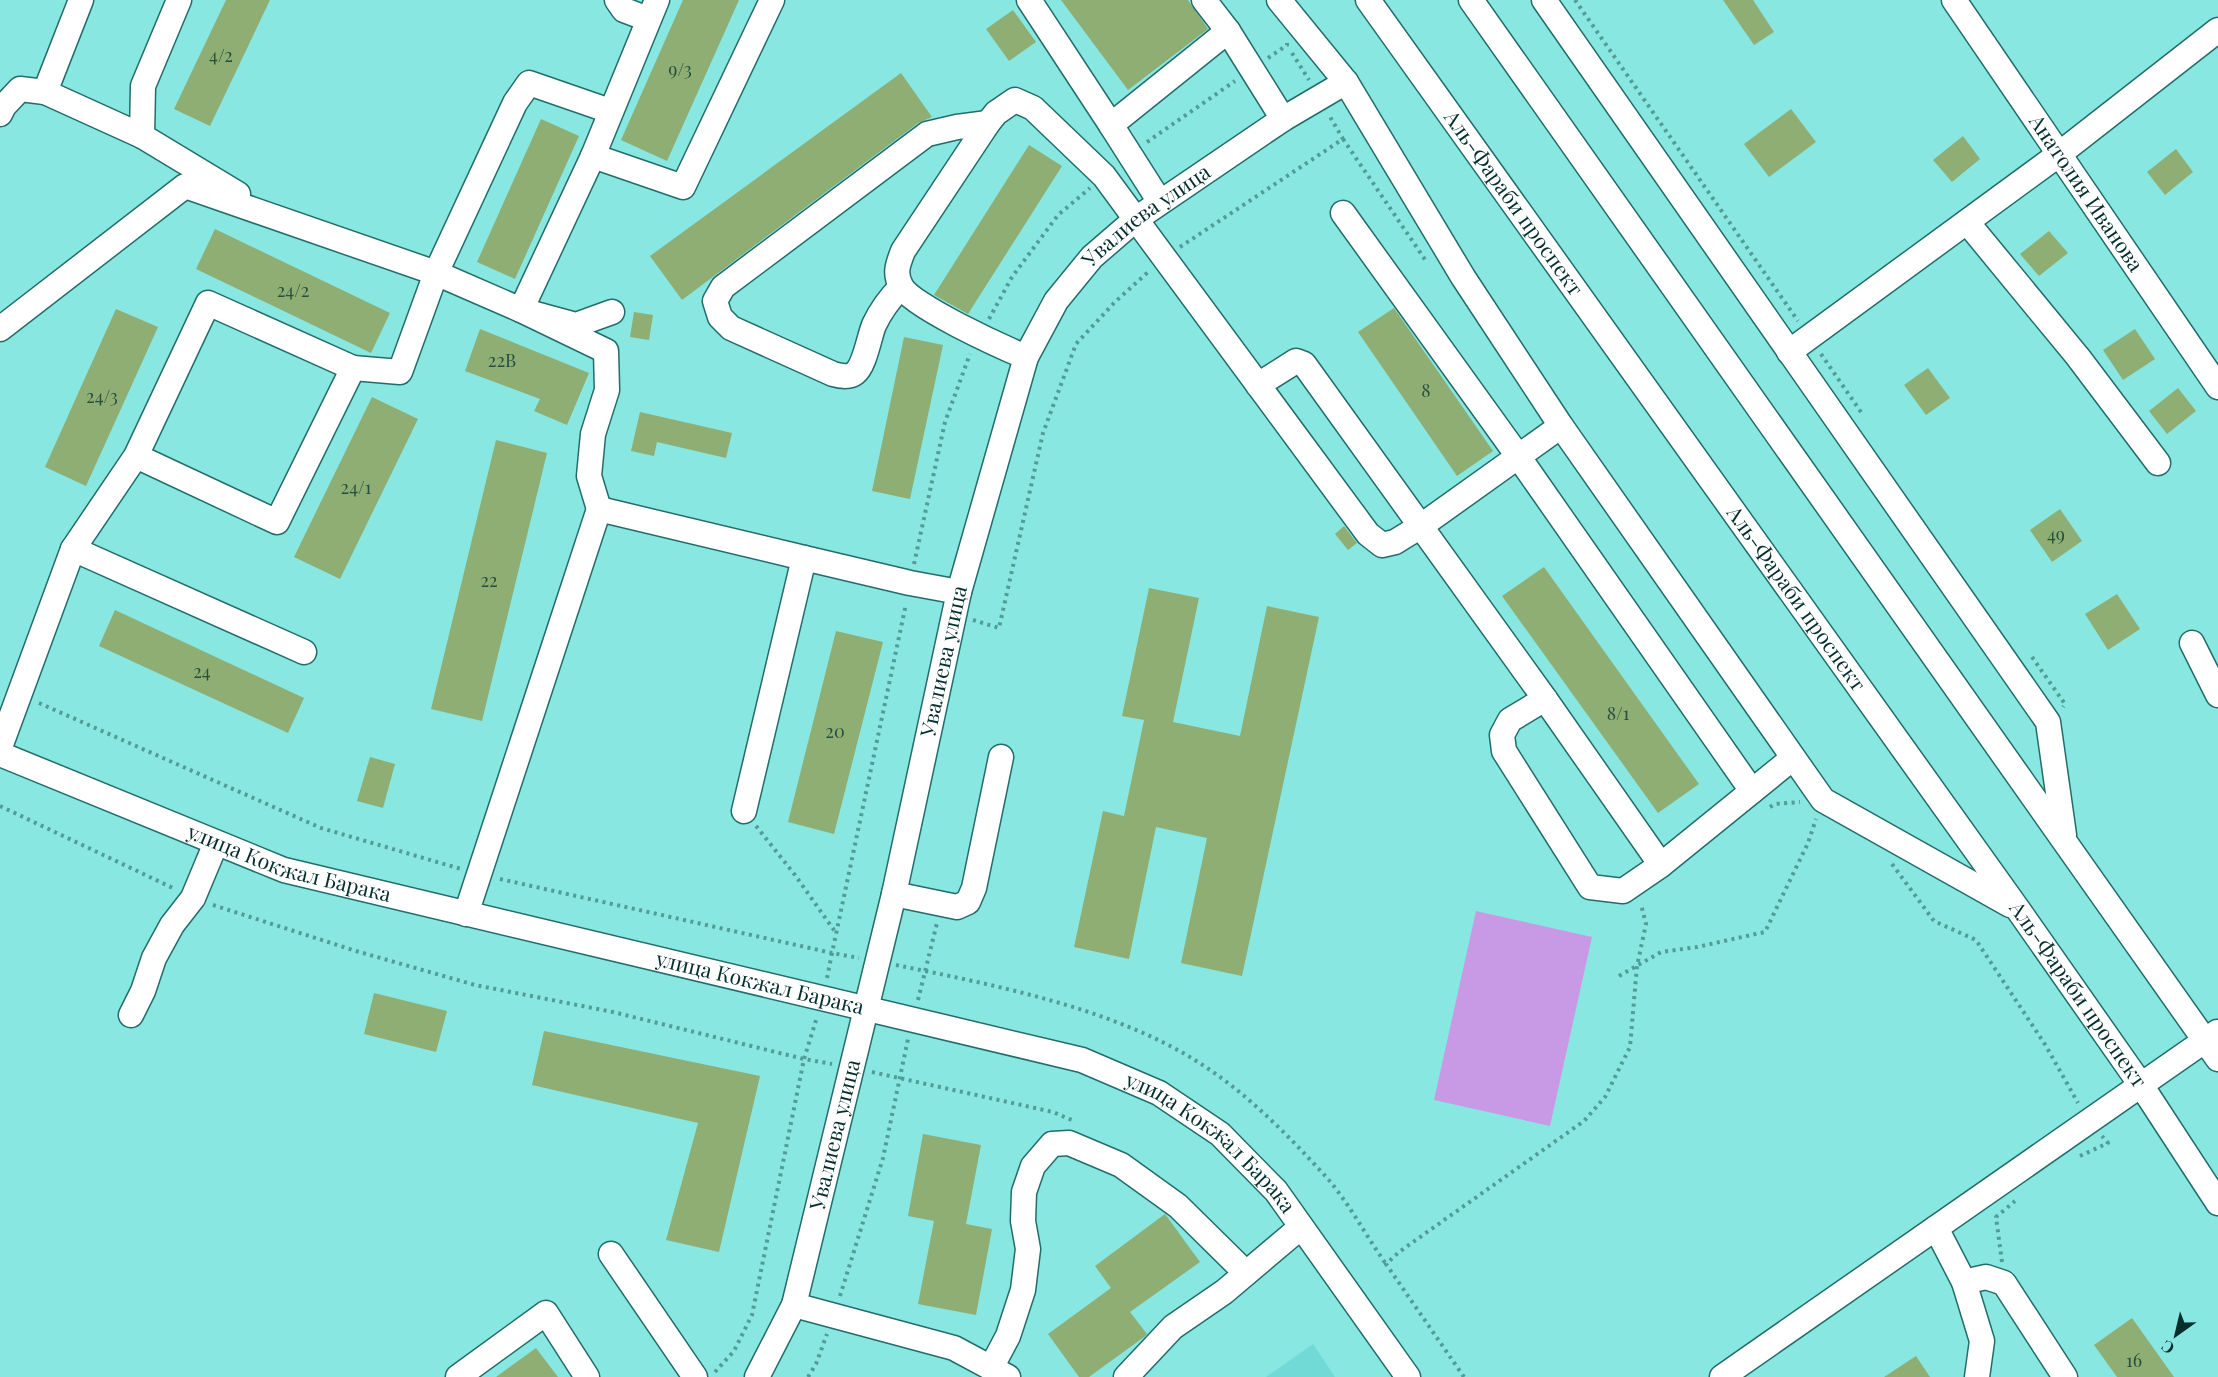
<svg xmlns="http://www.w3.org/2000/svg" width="2218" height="1377" font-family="'Playfair Display',serif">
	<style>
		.built { fill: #71dad6 }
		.green { fill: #c89ae6 }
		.building { fill: #8eae73 }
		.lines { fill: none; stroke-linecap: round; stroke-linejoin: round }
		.minor-casing { stroke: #226d6a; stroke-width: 27 }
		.path { stroke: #529b97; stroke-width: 4; stroke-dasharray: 3 4.5; stroke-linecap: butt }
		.minor { stroke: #fff; stroke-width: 24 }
		.labels { text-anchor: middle; stroke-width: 6; stroke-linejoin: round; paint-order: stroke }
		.number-label { font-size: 18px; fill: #264f3e }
		.street-label { font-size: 21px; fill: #042f2d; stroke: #89e7e2 }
	</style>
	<rect width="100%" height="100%" fill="#89e7e2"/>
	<!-- built -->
	<path class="built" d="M1313,1344L1335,1377H1266Z"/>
	<!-- green -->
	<path class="green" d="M1476,911L1592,937L1550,1126L1434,1100Z"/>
	<!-- building -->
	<g class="building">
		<path d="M226,0H270L210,126L174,109Z"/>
		<path d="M683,0H739L667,161L621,140Z"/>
		<path d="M1061,0H1188L1208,29L1128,90Z"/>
		<path d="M1723,0H1753L1774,32L1754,45Z"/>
		<path d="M1013,10L1036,42L1009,61L986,29Z"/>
		<path d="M901,73L932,117L918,123L682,300L650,256Z"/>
		<path d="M1791,109L1816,142L1769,177L1744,144Z"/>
		<path d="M541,119L579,136L515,279L477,262Z"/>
		<path d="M1963,136L1980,159L1952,182L1933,160Z"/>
		<path d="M1029,145L1062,166L968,314L934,295Z"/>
		<path d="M2176,149L2193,172L2165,195L2147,172Z"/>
		<path d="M215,229L390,313L371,353L196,269Z"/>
		<path d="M2049,231L2068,253L2039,276L2020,254Z"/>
		<path d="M1394,308L1493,451L1457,476L1358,332Z"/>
		<path d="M116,309L158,327L86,486L45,467Z"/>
		<path d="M634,312L653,315L649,340L630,337Z"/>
		<path d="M480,329L589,373L567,425L534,411L540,399L465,371Z"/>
		<path d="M2135,329L2155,359L2123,380L2103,350Z"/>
		<path d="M904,337L943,345L910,499L872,491Z"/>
		<path d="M1928,368L1950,398L1926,415L1904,385Z"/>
		<path d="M2178,388L2196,411L2167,434L2149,411Z"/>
		<path d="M372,397L418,419L340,579L294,557Z"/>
		<path d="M640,412L732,433L726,458L657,442L654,456L631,451Z"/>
		<path d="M496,440L547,453L482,721L431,709Z"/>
		<path d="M2060,509L2082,541L2052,562L2030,530Z"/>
		<path d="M1344,526L1357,543L1348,550L1335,534Z"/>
		<path d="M1544,567L1699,784L1658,813L1502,596Z"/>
		<path d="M1149,588L1199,598L1173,722L1240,736L1267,606L1319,617L1242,976L1181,963L1207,838L1156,827L1129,959L1074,947L1103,811L1124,816L1144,720L1122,716Z"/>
		<path d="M2117,594L2140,629L2108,650L2085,614Z"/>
		<path d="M115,610L304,698L288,733L99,646Z"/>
		<path d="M836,631L883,642L834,834L788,822Z"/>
		<path d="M370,757L395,764L383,808L357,801Z"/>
		<path d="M374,993L447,1011L436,1052L364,1034Z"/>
		<path d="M544,1031L760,1076L719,1252L666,1240L698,1123L532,1085Z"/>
		<path d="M923,1134L981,1145L966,1224L992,1229L976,1315L918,1304L934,1221L908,1216Z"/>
		<path d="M1165,1214L1200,1262L1130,1312L1147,1334L1144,1337L1089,1377H1079L1048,1334L1111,1288L1095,1266Z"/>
		<path d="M2132,1318L2174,1377H2117L2094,1345Z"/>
		<path d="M536,1348L558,1377H496Z"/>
		<path d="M1916,1356L1930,1377H1884Z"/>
	</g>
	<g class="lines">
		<!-- minor casing -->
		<g class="minor-casing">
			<g id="minor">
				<path d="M81,0L45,92L142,136"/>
				<path d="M179,0L143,86L142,136L238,194"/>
				<path d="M617,0L624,10L648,19"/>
				<path d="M1029,0L1111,125"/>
				<path d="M1204,0L1228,31L1283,119"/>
				<path d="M1279,0L1346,82L1463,277L1561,426L1823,800L2010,905"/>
				<path id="s1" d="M1368,0L2017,908L2141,1085L2218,1203"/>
				<path d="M1471,0L2218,1059"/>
				<path d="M1544,0L2048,722L2064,835"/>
				<path id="s2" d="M1954,0L2218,387"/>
				<path d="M0,114L4,106L20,89L45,92"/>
				<path d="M593,156L683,187L772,0"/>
				<path d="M1160,202L1111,125L1228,31"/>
				<path d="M1343,213L1518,456L1752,791"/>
				<path d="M1967,222L2078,357L2158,463"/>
				<path d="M901,287C889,299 881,310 874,325C869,337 865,365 855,373C849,378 840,376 833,374L731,328L720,317L715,301L723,287L927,134L957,127L988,123"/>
				<path d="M0,329L185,186L436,273L521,310L576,325L612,312"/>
				<path d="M1789,352L2058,155L2218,30"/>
				<path d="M1026,357C1002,347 911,306 901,286C894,273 898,264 903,251L988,123L996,113L1015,100L1033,108L1104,176L1368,534L1382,545L1395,542L1421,526L1561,426"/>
				<path d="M353,368L400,372L436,273L515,103L529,83L610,111"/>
				<path d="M1258,385L1296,361L1304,364L1545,699L1661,865"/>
				<path d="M599,509L589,476L593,434L607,390L606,351L521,310L593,156L657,0"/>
				<path d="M73,549L304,652"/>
				<path d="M2192,643L2218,695"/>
				<path d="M1545,699L1510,720L1502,735L1504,751L1590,887L1623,891L1661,865L1793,758"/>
				<path d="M0,747L73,549L136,456L208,303L353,368L277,522L136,456"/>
				<path id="s3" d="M0,754L284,870L1082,1060L1159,1093L1220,1134L1276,1191L1408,1377"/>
				<path d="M744,811L804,558L910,583L959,592"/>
				<path d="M894,894L957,907L968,902L974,888L1001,757"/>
				<path d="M466,914L599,509L804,558"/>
				<path d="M131,1015L143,991L154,958L172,925L193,898L216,843"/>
				<path d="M1936,1228L1964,1282L1982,1341L1977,1377"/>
				<path d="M611,1254L695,1377"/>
				<path d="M1964,1282L1986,1277L2004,1283L2065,1377"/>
				<path d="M794,1305L954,1348L1008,1377"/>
				<path d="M991,1368L1008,1336L1023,1290L1028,1249L1023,1221L1024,1192L1033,1166L1052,1144L1069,1143L1121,1165L1178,1206L1246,1273"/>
				<path d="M458,1377L546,1313L587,1377"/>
				<path id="s4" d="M757,1377L794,1305L894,894L959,592L1026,357L1056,301L1092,257L1136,219L1283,119L1346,82"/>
				<path d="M1126,1377L1173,1327L1224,1292L1301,1227"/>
				<path d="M1722,1377L2217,1032"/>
			</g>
		</g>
		<!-- path -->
		<g class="path">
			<path d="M1575,0L1798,321"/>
			<path d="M1292,53L1309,80"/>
			<path d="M1268,58L1287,45V43"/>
			<path d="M1343,139L1426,261"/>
			<path d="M1147,142L1235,81"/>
			<path d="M1180,247L1343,139L1329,115"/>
			<path d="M989,319L1012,277L1058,215L1090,188"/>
			<path d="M1821,354L1863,415"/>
			<path d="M914,564L945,422L970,354"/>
			<path d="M973,620L999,628L1043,433L1076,344L1115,302L1148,272"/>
			<path d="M2032,657L2065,704L2063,707"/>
			<path d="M39,703L321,828L461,869"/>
			<path d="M0,806L175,889"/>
			<path d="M1770,807L1775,804L1800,802"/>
			<path d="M756,826L795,875L836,933"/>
			<path d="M1892,864L1934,921L1976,940L2046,1046L2078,1103"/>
			<path d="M500,879L832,953L906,604"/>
			<path d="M213,905L356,951L475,985L613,1012L804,1059L832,1064"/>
			<path d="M896,965C994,985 1113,1008 1198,1062C1247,1093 1288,1135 1327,1178C1349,1203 1366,1236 1386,1264"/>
			<path d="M1619,976L1661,952L1697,947L1765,932L1808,843L1816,819"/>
			<path d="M827,978L832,953L859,958"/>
			<path d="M918,1000L937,923"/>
			<path d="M872,1072L1053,1112L1074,1121"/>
			<path d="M2080,1156L2108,1143L2102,1136"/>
			<path d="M2002,1262L1996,1217L2015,1201"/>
			<path d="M840,1296L883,1158L908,1039"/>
			<path d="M715,1372L734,1351L752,1315L804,1059L817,1017"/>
			<path d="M808,1377L816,1364L827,1334"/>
			<path d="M1464,1377L1386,1264L1399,1252L1584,1121L1605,1097L1630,1047L1637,966L1646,924L1641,904"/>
		</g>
		<!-- minor -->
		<use href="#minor" class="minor"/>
	</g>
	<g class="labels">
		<!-- number labels -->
		<g class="number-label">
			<text x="221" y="62">4/2</text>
			<text x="680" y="76">9/3</text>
			<text x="293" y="297">24/2</text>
			<text x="502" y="367">22В</text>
			<text x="1426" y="397">8</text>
			<text x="102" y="403">24/3</text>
			<text x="356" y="494">24/1</text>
			<text x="2056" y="541">49</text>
			<text x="489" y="587">22</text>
			<text x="202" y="678">24</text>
			<text x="1618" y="720">8/1</text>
			<text x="835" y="738">20</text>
			<text x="2134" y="1367">16</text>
		</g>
		<!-- street labels -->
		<g class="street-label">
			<text dy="7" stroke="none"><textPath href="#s2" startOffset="234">Анатолия Иванова</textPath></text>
			<text dy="7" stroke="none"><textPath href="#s1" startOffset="250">Аль-Фараби проспект</textPath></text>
			<text dy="7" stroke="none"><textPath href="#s4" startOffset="1246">Увалиева улица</textPath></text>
			<text dy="7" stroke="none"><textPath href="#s1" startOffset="736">Аль-Фараби проспект</textPath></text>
			<text dy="7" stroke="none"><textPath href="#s4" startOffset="742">Увалиева улица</textPath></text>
			<text dy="7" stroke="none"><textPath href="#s3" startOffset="310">улица Кокжал Барака</textPath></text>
			<text dy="7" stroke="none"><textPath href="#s3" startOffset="796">улица Кокжал Барака</textPath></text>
			<text dy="7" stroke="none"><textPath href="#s1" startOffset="1222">Аль-Фараби проспект</textPath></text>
			<text dy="7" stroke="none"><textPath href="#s4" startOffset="256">Увалиева улица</textPath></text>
			<text dy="7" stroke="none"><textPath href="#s3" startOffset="1282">улица Кокжал Барака</textPath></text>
		</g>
	</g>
	<!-- north arrow -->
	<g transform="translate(2176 1335) rotate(214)" stroke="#89e7e2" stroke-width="4.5" paint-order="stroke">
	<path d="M0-4.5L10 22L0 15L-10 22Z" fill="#042f2d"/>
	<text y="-9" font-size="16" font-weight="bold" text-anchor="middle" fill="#042f2d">С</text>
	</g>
</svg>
